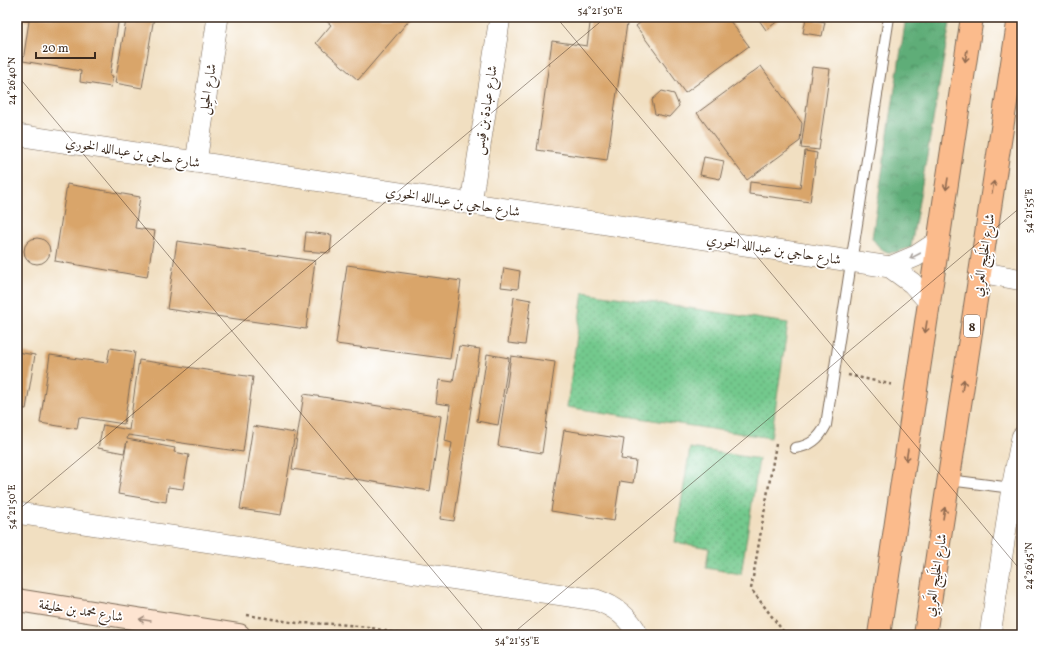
<svg xmlns="http://www.w3.org/2000/svg" width="1039" height="652" font-family="Vollkorn,Amiri,serif">
	<style>
		.forest { fill: url(#forest-crowns); stroke: #4c6c4b }
		.park { fill: url(#park-dots); stroke: #577a56 }
		.building { fill: #d9a56a }
		.lines { fill: none; stroke-linecap: round; stroke-linejoin: round }
		.service-casing { stroke: #7b6957; stroke-width: 12 }
		.minor-casing { stroke: #7b6957; stroke-width: 22 }
		.secondary-casing { stroke: #7b6957; stroke-width: 24 }
		.trunk-casing { stroke: #7b6957; stroke-width: 24 }
		.path { stroke: #7b6957; stroke-width: 2.5; stroke-dasharray: 3 3; stroke-linecap: butt }
		.service { stroke: #fff; stroke-width: 10 }
		.minor { stroke: #fff; stroke-width: 21 }
		.secondary { stroke: #fde4d1; stroke-width: 22 }
		.trunk { stroke: #fbbb8c; stroke-width: 22 }
		.oneway { stroke: #916b50 }
		.oneway2 { stroke: #a79f9a }
		.oneway3 { stroke: #9c8778 }
		.ticks { fill: none; stroke: #3b2a1e; stroke-width: 1; stroke-opacity: 0.45 }
		.labels { text-anchor: middle; stroke-width: 3.5; stroke-linejoin: round; paint-order: stroke }
		.shield { fill: #fff; stroke: #766a62; stroke-width: 1 }
		.shield-label { font-size: 13px; font-weight: bold; fill: #3b2a1e }
		.street-label { font-size: 14px; fill: #3b2a1e; stroke: #fff }
		.neatline { fill: none; stroke: #3b2a1e; stroke-width: 1.5 }
		.ticks-label { font-size: 10px; text-anchor: middle; fill: #3b2a1e }
	</style>
	<defs>
		<pattern id="forest-crowns" width="20" height="18" patternUnits="userSpaceOnUse"><rect width="20" height="18" fill="#5ead78"/><path d="M2 6a3 3 0 1 1 6 0M12 15a3 3 0 1 1 6 0" fill="none" stroke="#4f8d62"/></pattern>
		<pattern id="park-dots" width="8" height="8" patternUnits="userSpaceOnUse"><rect width="8" height="8" fill="#73c98d"/><path d="M2 2h.1M6 6h.1" fill="none" stroke="#60a373" stroke-width="1.8" stroke-linecap="round"/></pattern>
	</defs>
	<rect width="100%" height="100%" fill="#fff"/>
	<filter id="ink" filterUnits="userSpaceOnUse"><feTurbulence type="fractalNoise" baseFrequency=".025" numOctaves="2"/><feDisplacementMap in="SourceGraphic" scale="8" xChannelSelector="R" yChannelSelector="G"/><feConvolveMatrix kernelMatrix="1 2 1 2 8 2 1 2 1" color-interpolation-filters="sRGB"/></filter>
	<filter id="wash" filterUnits="userSpaceOnUse"><feTurbulence type="fractalNoise" baseFrequency=".012" numOctaves="4" result="noise"/><feDisplacementMap in="SourceGraphic" scale="16" xChannelSelector="R" yChannelSelector="G"/><feGaussianBlur stdDeviation="0.9" result="paint"/><feColorMatrix in="noise" values="0 0 0 0 0 0 0 0 0 0 0 0 0 0 0 0 0 1.4 0 .05"/><feComposite in="paint" operator="in"/></filter>
	<g filter="url(#wash)">
		<rect width="100%" height="100%" fill="#f1dfc1"/>
		<!-- forest -->
		<path class="forest" d="M906,17H951L911,247C892,254 885,257 872,238Z"/>
		<!-- park -->
		<g class="park">
			<path d="M583,292L788,323L771,438L567,407Z"/>
			<path d="M690,448L759,459L741,574L706,568L709,548L675,542Z"/>
		</g>
		<g id="blocks">
			<!-- building -->
			<g class="building">
				<path d="M17,17H119L110,76H113L111,87L80,82L81,71L23,61L29,21L17,19Z"/>
				<path d="M139,17H154L142,88L115,83L126,20L139,22Z"/>
				<path d="M322,17H412L358,80L316,43L331,25Z"/>
				<path d="M591,17H628L607,160L537,150L552,41L587,46Z"/>
				<path d="M647,17H727L749,46L685,93L636,26Z"/>
				<path d="M757,17H783L766,30Z"/>
				<path d="M806,18L825,22L822,36L803,33Z"/>
				<path d="M761,66L802,123L800,141L747,180L697,113Z"/>
				<path d="M812,67L830,69L819,150L801,148Z"/>
				<path d="M662,91L674,94L679,106L669,117L655,114L652,100Z"/>
				<path d="M805,151L817,153L810,202L749,194L750,182L800,188Z"/>
				<path d="M704,157L724,161L720,179L700,175Z"/>
				<path d="M67,184L140,197L135,228L155,231L147,277L55,261Z"/>
				<path d="M306,232L332,235L330,253L304,251Z"/>
				<circle cx="37" cy="251" r="13"/>
				<path d="M177,241L315,261L306,329L167,309Z"/>
				<path d="M347,265L461,281L450,359L336,344Z"/>
				<path d="M504,268L520,271L518,289L501,287Z"/>
				<path d="M514,297L531,300L525,345L508,343Z"/>
				<path d="M459,346L480,349L454,521L440,519L452,443L445,441L450,405L436,403L439,380L453,382Z"/>
				<path d="M110,348L135,352L124,424L79,417L77,429L40,423L50,355L107,363Z"/>
				<path d="M17,352L35,355L26,409L17,408Z"/>
				<path d="M487,354L509,358L498,425L477,421Z"/>
				<path d="M511,356L555,362L542,453L498,446Z"/>
				<path d="M139,360L253,377L243,452L128,435L127,439L175,448L174,452L189,455L183,489L168,487L166,502L118,494L127,441L124,453L98,448L103,425L129,430Z"/>
				<path d="M304,394L441,416L430,491L292,469Z"/>
				<path d="M253,426L295,433L281,515L240,509Z"/>
				<path d="M564,430L624,439L621,459L636,461L633,483L620,481L614,521L551,511Z"/>
			</g>
		</g>
	</g>
	<g filter="url(#ink)">
		<use href="#blocks" fill-opacity="0" stroke="#7b6957" stroke-width="1"/>
		<g class="lines">
			<!-- service casing -->
			<g class="service-casing">
				<g id="service">
					<path d="M795,448C810,446 819,439 826,425L889,17"/>
					<path d="M949,480L1012,488"/>
				</g>
			</g>
			<!-- minor casing -->
			<g class="minor-casing">
				<g id="minor">
					<path d="M17,135L890,267L912,283L930,303"/>
					<path d="M196,162L218,17"/>
					<path d="M471,203L500,17"/>
					<path d="M890,267L916,256L939,241"/>
					<path d="M980,272L1022,280"/>
					<path d="M17,513L596,600C614,606 629,617 638,635"/>
					<path d="M990,635L1012,488L1022,437"/>
				</g>
			</g>
			<!-- secondary casing -->
			<g class="secondary-casing">
				<path id="secondary" d="M17,600L239,635"/>
			</g>
			<!-- trunk casing -->
			<g class="trunk-casing">
				<g id="trunk">
					<path d="M879,635L972,17"/>
					<path d="M925,635L1019,17"/>
				</g>
			</g>
			<!-- path -->
			<g class="path">
				<path d="M848,375L894,385"/>
				<path d="M776,444L751,589L786,635"/>
				<path d="M247,615L297,623L338,624L368,627L403,635"/>
			</g>
			<!-- service -->
			<use href="#service" class="service"/>
			<!-- minor -->
			<use href="#minor" class="minor"/>
			<!-- secondary -->
			<use href="#secondary" class="secondary"/>
			<!-- trunk -->
			<use href="#trunk" class="trunk"/>
		</g>
		<!-- one-way arrows -->
		<defs><path id="oneway-shaft" d="M-6 0H5M1.5-3L5.5 0L1.5 3" fill="none" stroke-width="1.6" stroke-linecap="round" stroke-linejoin="round"/></defs>
		<g class="oneway">
			<use href="#oneway-shaft" transform="translate(966 56) rotate(99)"/>
			<use href="#oneway-shaft" transform="translate(947 184) rotate(99)"/>
			<use href="#oneway-shaft" transform="translate(993 187) rotate(-81)"/>
			<use href="#oneway-shaft" transform="translate(926 327) rotate(99)"/>
			<use href="#oneway-shaft" transform="translate(963 385) rotate(-81)"/>
			<use href="#oneway-shaft" transform="translate(907 455) rotate(99)"/>
			<use href="#oneway-shaft" transform="translate(944 513) rotate(-81)"/>
		</g>
		<use class="oneway2" href="#oneway-shaft" transform="translate(915 256) rotate(152)"/>
		<use class="oneway3" href="#oneway-shaft" transform="translate(145 620) rotate(-171)"/>
	</g>
	<!-- ticks -->
	<path class="ticks" d="M556,17L1022,572M17,75L487,635M17,511L606,17M511,635L1022,206"/>
	<g class="labels">
		<!-- shield labels -->
		<rect class="shield" x="964" y="315" width="16" height="22" rx="3"/>
		<g class="shield-label">
			<text x="972" y="331">8</text>
		</g>
		<!-- street labels -->
		<g class="street-label">
			<text transform="translate(207 89) rotate(-81)" y="5">شارع الحِيل</text>
			<text transform="translate(485 110) rotate(-81)" y="5">شارع عبادة بن قيس</text>
			<text transform="translate(133 152) rotate(9)" y="5">شارع حاجي بن عبدالله الخوري</text>
			<text transform="translate(453 201) rotate(9)" y="5">شارع حاجي بن عبدالله الخوري</text>
			<text transform="translate(774 249) rotate(9)" y="5">شارع حاجي بن عبدالله الخوري</text>
			<text transform="translate(983 255) rotate(-81)" y="5">شارع الخَلِيج العَربِي</text>
			<text transform="translate(935 575) rotate(-81)" y="5">شارع الخَلِيج العَربِي</text>
			<text transform="translate(81 610) rotate(9)" y="5">شارع محمد بن خليفة</text>
		</g>
	</g>
	<!-- margin -->
	<rect width="1039" height="652" fill="none" stroke="#fff" stroke-width="44"/>
	<!-- scale -->
	<path d="M36 52v6h59v-6" fill="none" stroke="#3b2a1e" stroke-width="2"/>
	<text x="42" y="52" font-size="12" fill="#3b2a1e" stroke="#ffffff" stroke-width="3" paint-order="stroke">20 m</text>
	<rect x="22" y="22" width="995" height="608" class="neatline"/>
	<g class="ticks-label">
		<text x="600" y="14">54°21'50"E</text>
		<text transform="translate(11 81) rotate(-90)" y="4">24°26'40"N</text>
		<text transform="translate(1028 211) rotate(-90)" y="4">54°21'55"E</text>
		<text transform="translate(11 507) rotate(-90)" y="4">54°21'50"E</text>
		<text transform="translate(1028 566) rotate(-90)" y="4">24°26'45"N</text>
		<text x="517" y="644">54°21'55"E</text>
	</g>
</svg>
